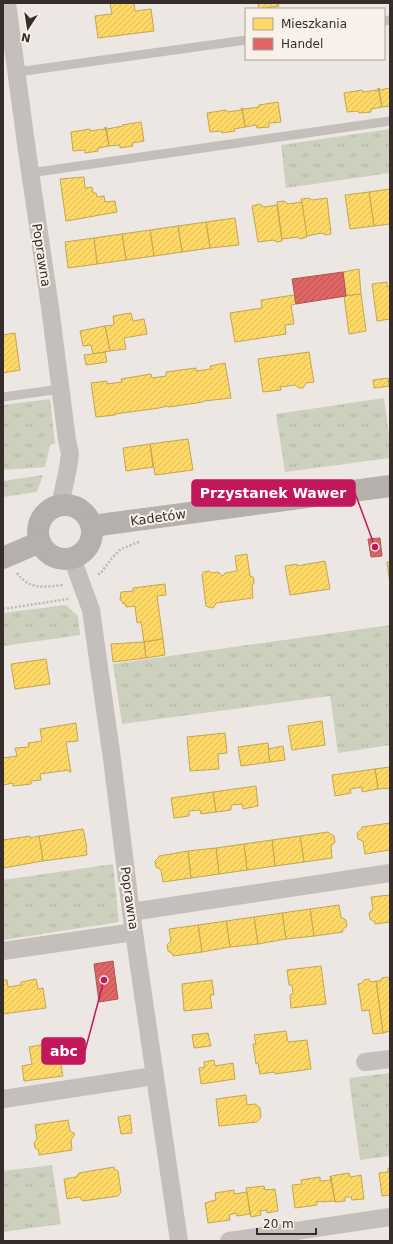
<svg xmlns="http://www.w3.org/2000/svg" width="393" height="1244" font-family="'DejaVu Sans',sans-serif">
	<style>
		.grass { fill: url(#grass-tufts) }
		.homes { fill: url(#homes-hatch); stroke: #c3a554 }
		.shops { fill: url(#shops-hatch); stroke: #ad5554 }
		.lines { fill: none; stroke-linecap: round; stroke-linejoin: round }
		.path { stroke: #beb8b4; stroke-width: 2.5; stroke-dasharray: 2 2; stroke-linecap: butt }
		.lane { stroke: #c5bfbb; stroke-width: 9 }
		.street { stroke: #c5bfbb; stroke-width: 18 }
		.secondary { stroke: #b6b0ac; stroke-width: 22 }
		.labels { text-anchor: middle; stroke-width: 4; stroke-linejoin: round; paint-order: stroke }
		.street-label { font-size: 13px; fill: #362d2a; stroke: #f8f1ea }
		.leader { fill: none; stroke: #c2185b; stroke-width: 1.5 }
		.callout-dot { fill: #c2185b; stroke: #f8f1ea; stroke-width: 1.5 }
		.callout { fill: #c2185b; stroke: #c2185b; stroke-width: 1.5 }
		.callout-label { font-size: 14px; text-anchor: middle; font-weight: bold; fill: #fff }
	</style>
	<defs>
		<pattern id="grass-tufts" width="24" height="20" patternUnits="userSpaceOnUse"><rect width="24" height="20" fill="#ced0be"/><path d="M3 7l-1-3M5 7V3M7 7l1-3M15 17l-1-3M17 17v-4M19 17l1-3" fill="none" stroke="#b2b3a3"/></pattern>
		<pattern id="homes-hatch" width="6" height="6" patternUnits="userSpaceOnUse"><rect width="6" height="6" fill="#ffd966"/><path d="M-1 1l2-2M0 6l6-6M5 7l2-2" fill="none" stroke="#dbbb59"/></pattern>
		<pattern id="shops-hatch" width="6" height="6" patternUnits="userSpaceOnUse"><rect width="6" height="6" fill="#e06666"/><path d="M-1 1l2-2M0 6l6-6M5 7l2-2" fill="none" stroke="#b65454"/></pattern>
	</defs>
	<rect width="100%" height="100%" fill="#ece7e2"/>
	<!-- grass -->
	<g class="grass">
		<path d="M390,129V173L286,188L281,145Z"/>
		<path d="M384,398L390,443V458L285,472L276,414Z"/>
		<path d="M50,399L55,443L50,445L45,467L3,470V405Z"/>
		<path d="M43,475L37,492L3,497V481Z"/>
		<path d="M66,605L78,616L80,635L3,646V613Z"/>
		<path d="M390,625V745L338,753L330,696L122,724L113,664Z"/>
		<path d="M113,864L119,922L3,940V880Z"/>
		<path d="M390,1073V1156L360,1160L349,1078Z"/>
		<path d="M52,1165L61,1224L3,1232V1171Z"/>
	</g>
	<!-- homes -->
	<g class="homes">
		<path d="M110,3H134L135,11L151,9L154,31L98,38L95,16L112,14Z"/>
		<path d="M258,3H278L279,6L259,9Z"/>
		<path d="M378,88L382,107L371,109V112L359,113L358,111L347,112L344,93L362,90L363,92L378,90Z"/>
		<path d="M379,88L380,90L390,88V106L382,107Z"/>
		<path d="M278,102L281,122L269,123V127L257,128L256,125L245,127L242,108L244,109L259,107V105Z"/>
		<path d="M241,108H242L245,127L234,129L235,131L222,133V131L210,132L207,113L226,110L227,112L242,110Z"/>
		<path d="M141,122L144,141L132,143L133,146L120,148V145L109,146L106,127L107,129L123,126L122,125Z"/>
		<path d="M105,127L109,146L98,148V151L85,153V150L73,151L71,132L90,129V131L105,129Z"/>
		<path d="M84,177L85,188L92,187L93,193H96L97,197L104,196L105,202L115,201L117,212L66,221L60,179Z"/>
		<path d="M390,189V224L374,226L369,192Z"/>
		<path d="M369,192L374,226L350,229L345,195Z"/>
		<path d="M309,198L312,200L327,198L331,234L325,235L322,233L306,236L301,199Z"/>
		<path d="M284,201L288,204L302,202L307,237L300,239L298,237L282,239L277,202Z"/>
		<path d="M260,204L264,207L277,205L282,241L276,242L274,240L258,242L252,206Z"/>
		<path d="M235,218L239,245L210,248L206,222Z"/>
		<path d="M206,222L210,248L182,252L178,226Z"/>
		<path d="M178,226L182,252L154,256L150,230Z"/>
		<path d="M150,230L154,256L126,260L122,234Z"/>
		<path d="M122,234L126,260L97,264L94,238Z"/>
		<path d="M94,238L97,264L68,268L65,242Z"/>
		<path d="M359,269L361,294L346,296L343,272Z"/>
		<path d="M387,282V287L390,286V319L377,321L372,284Z"/>
		<path d="M361,294L366,331L349,334L344,296Z"/>
		<path d="M294,295L296,304L291,305L294,324L285,325L286,334L235,342L230,313L262,308L261,300Z"/>
		<path d="M131,313L133,321L144,319L147,334L124,338L126,349L110,351L105,326L114,325L113,316Z"/>
		<path d="M105,326L110,351L93,354L91,345L83,346L80,331Z"/>
		<path d="M15,333L20,370L3,373V335Z"/>
		<path d="M105,352L107,362L86,365L84,355Z"/>
		<path d="M309,352L314,382L306,383L303,388H299L295,385L280,387L281,390L263,392L258,359Z"/>
		<path d="M225,363L231,398L204,401L203,402L169,407L167,406L159,408L115,414V415L96,417L91,383L107,381V384L122,382L121,379L151,374L152,378L166,376V372L196,368V371L211,369L210,366Z"/>
		<path d="M388,378L389,386L374,388L373,380Z"/>
		<path d="M188,439L193,470L155,475L150,444Z"/>
		<path d="M150,444L153,467L126,471L123,448Z"/>
		<path d="M247,554L250,576L253,577L254,580V583L252,586L253,598L216,603L214,607L211,608L206,606L202,574L204,572L209,571L212,573L218,572L223,576L225,573L237,571L235,556Z"/>
		<path d="M325,561L330,589L290,595L285,566L297,564V566Z"/>
		<path d="M387,562H390V584Z"/>
		<path d="M165,584L166,595L157,596L163,639L144,642L141,622L137,623L135,606L126,607L125,603L123,604V602L120,600L121,592L133,591V588Z"/>
		<path d="M163,639L165,655L146,658L144,642Z"/>
		<path d="M144,642L146,658L113,662L111,644Z"/>
		<path d="M46,659L50,684L15,689L11,664Z"/>
		<path d="M322,721L325,745L292,750L288,726Z"/>
		<path d="M76,723L78,741L66,742L71,772H69V770L40,774L41,780L31,781V784L13,786V783L3,785V758L17,756L15,748L29,747L28,743L42,741L40,729Z"/>
		<path d="M225,733L227,753L218,754L219,769L190,771L187,737Z"/>
		<path d="M268,743L270,762L241,766L238,747Z"/>
		<path d="M283,746L285,760L270,762L268,749Z"/>
		<path d="M390,767V788L378,789L375,769Z"/>
		<path d="M375,769L378,789L362,792V787L350,789L351,793L335,796L332,775Z"/>
		<path d="M256,786L258,806L243,809L242,804L231,805V810L216,812L213,792Z"/>
		<path d="M213,792L216,812L201,814L200,810L189,811V816L174,818L171,798Z"/>
		<path d="M390,823V850L365,854L363,841L358,839L357,833L362,829V827Z"/>
		<path d="M83,829L87,847H86L87,855L43,861L39,836Z"/>
		<path d="M328,832L329,833L334,836L335,842L331,846L332,858L304,862L300,836Z"/>
		<path d="M30,836V838L39,836L43,861L3,868V840Z"/>
		<path d="M300,836L304,862L275,866L272,840Z"/>
		<path d="M272,840L275,866L247,870L244,844Z"/>
		<path d="M244,844L247,870L219,874L216,848Z"/>
		<path d="M216,848L219,874L191,878L188,851Z"/>
		<path d="M188,851L191,878L163,882L161,870L156,867L155,861L159,857V856Z"/>
		<path d="M390,895V922L375,924V922L370,919L369,913L373,909L371,897Z"/>
		<path d="M339,905L341,917L346,920L347,926L342,930L343,932L314,936L310,909Z"/>
		<path d="M310,909L314,936L286,939L282,913Z"/>
		<path d="M282,913L286,939L258,944L254,917Z"/>
		<path d="M254,917L258,944L230,947L226,921Z"/>
		<path d="M226,921L230,947L202,952L198,925Z"/>
		<path d="M198,925L202,952L173,956V954L168,951L167,945L171,941L169,929Z"/>
		<path d="M321,966L326,1004L291,1008L290,995L293,994L292,985H289L287,970Z"/>
		<path d="M387,977L390,979V1031L383,1033L376,981H380L382,978Z"/>
		<path d="M36,979L38,989L43,988L46,1008L3,1014V980H7L8,987L21,985V982Z"/>
		<path d="M369,979L371,982L376,981L383,1033L373,1034L369,1010L362,1011L358,984L362,983L364,980Z"/>
		<path d="M212,980L214,995H210L212,1008L184,1011L182,984Z"/>
		<path d="M286,1031L288,1042L307,1040L311,1069L275,1074V1072L260,1074L258,1063L256,1064L253,1044H256L254,1035Z"/>
		<path d="M208,1033L211,1046L194,1048L192,1035Z"/>
		<path d="M57,1042L63,1076L24,1081L22,1066L32,1064L29,1047Z"/>
		<path d="M214,1060L215,1066L233,1063L235,1079L201,1084L199,1068L205,1067L204,1062Z"/>
		<path d="M246,1095L247,1105L255,1104L260,1108L261,1117L257,1122L219,1126L216,1099Z"/>
		<path d="M130,1115L132,1133L121,1134L118,1117Z"/>
		<path d="M68,1120L70,1131L75,1134L71,1140L72,1150L39,1155V1151L35,1148L34,1143L37,1139L35,1125Z"/>
		<path d="M114,1167V1169L118,1171L121,1192L118,1196L83,1201L79,1197L67,1199L64,1179L76,1177L79,1173Z"/>
		<path d="M388,1168H390V1195L382,1196L379,1173L388,1172Z"/>
		<path d="M349,1173L350,1177L361,1175L364,1199L352,1200L351,1197H345V1201L335,1202L331,1176Z"/>
		<path d="M330,1176L335,1202L334,1201L322,1202V1201L317,1202V1205L295,1208L292,1185L302,1184L301,1180L320,1177V1181L331,1180Z"/>
		<path d="M264,1186L265,1190L275,1189L278,1211L267,1213V1210L260,1211L261,1215L251,1217L246,1188Z"/>
		<path d="M234,1190V1194L247,1192L250,1214L237,1216L236,1213L229,1215L230,1220L208,1223L205,1203L216,1200L215,1193Z"/>
	</g>
	<!-- shops -->
	<g class="shops">
		<path d="M343,272L346,296L296,304L292,279Z"/>
		<path d="M380,538L382,556L371,557L368,539Z"/>
		<path d="M113,961L118,999L99,1002L94,964Z"/>
	</g>
	<g class="lines">
		<!-- path -->
		<g class="path">
			<path d="M17,573C29,590 45,587 63,585"/>
			<path d="M98,574H100L112,558L121,549L139,542"/>
			<path d="M3,609L68,599"/>
		</g>
		<!-- lane -->
		<g class="lane">
			<path d="M384,21L390,20"/>
			<path d="M17,72L246,40"/>
			<path d="M30,173L390,121"/>
			<path d="M3,397L61,389"/>
		</g>
		<!-- street -->
		<g class="street">
			<path d="M7,3L28,158L50,307L67,440L70,454L68,468L60,506"/>
			<path d="M72,558L91,610L112,759L131,912L179,1241"/>
			<path d="M131,912L390,873"/>
			<path d="M3,951L134,932"/>
			<path d="M365,1062L390,1059"/>
			<path d="M3,1099L154,1076"/>
			<path d="M229,1241L390,1217"/>
		</g>
		<!-- secondary -->
		<g class="secondary">
			<circle cx="65" cy="532" r="27"/>
			<path d="M92,526L390,486"/>
			<path d="M3,558L40,542"/>
		</g>
	</g>
	<g class="labels">
		<!-- street labels -->
		<g class="street-label">
			<text transform="translate(42 255) rotate(81)" y="5">Poprawna</text>
			<text transform="translate(158 517) rotate(-8)" y="5">Kadetów</text>
			<text transform="translate(130 898) rotate(82)" y="5">Poprawna</text>
		</g>
	</g>
	<!-- callouts -->
	<path class="leader" d="M375 547L355 493M104 980L85 1051"/>
	<g class="callout-dot">
		<circle cx="375" cy="547" r="4"/>
		<circle cx="104" cy="980" r="4"/>
	</g>
	<g class="callout">
		<rect x="192" y="480" width="163" height="26" rx="4"/>
		<rect x="42" y="1038" width="43" height="26" rx="4"/>
	</g>
	<g class="callout-label">
		<text x="273" y="498">Przystanek Wawer</text>
		<text x="64" y="1056">abc</text>
	</g>
	<!-- border -->
	<rect width="393" height="1244" fill="none" stroke="#362d2a" stroke-width="8"/>
	<!-- legend -->
	<rect x="245" y="8" width="140" height="52" fill="#f8f1ea" stroke="#aaa39d"/>
	<rect x="253" y="18" width="20" height="12" fill="#ffd966" stroke="#aaa39d"/>
	<text x="281" y="28" font-size="12" fill="#362d2a">Mieszkania</text>
	<rect x="253" y="38" width="20" height="12" fill="#e06666" stroke="#aaa39d"/>
	<text x="281" y="48" font-size="12" fill="#362d2a">Handel</text>
	<!-- north arrow -->
	<g transform="translate(28 28) rotate(192)" stroke="#f8f1ea" stroke-width="3" paint-order="stroke">
	<path d="M0-3L7 15L0 10L-7 15Z" fill="#362d2a"/>
	<text y="-6" font-size="11" font-weight="bold" text-anchor="middle" fill="#362d2a">N</text>
	</g>
	<!-- scale -->
	<path d="M257 1228v6h59v-6" fill="none" stroke="#362d2a" stroke-width="2"/>
	<text x="263" y="1228" font-size="12" fill="#362d2a" stroke="#f8f1ea" stroke-width="3" paint-order="stroke">20 m</text>
</svg>
